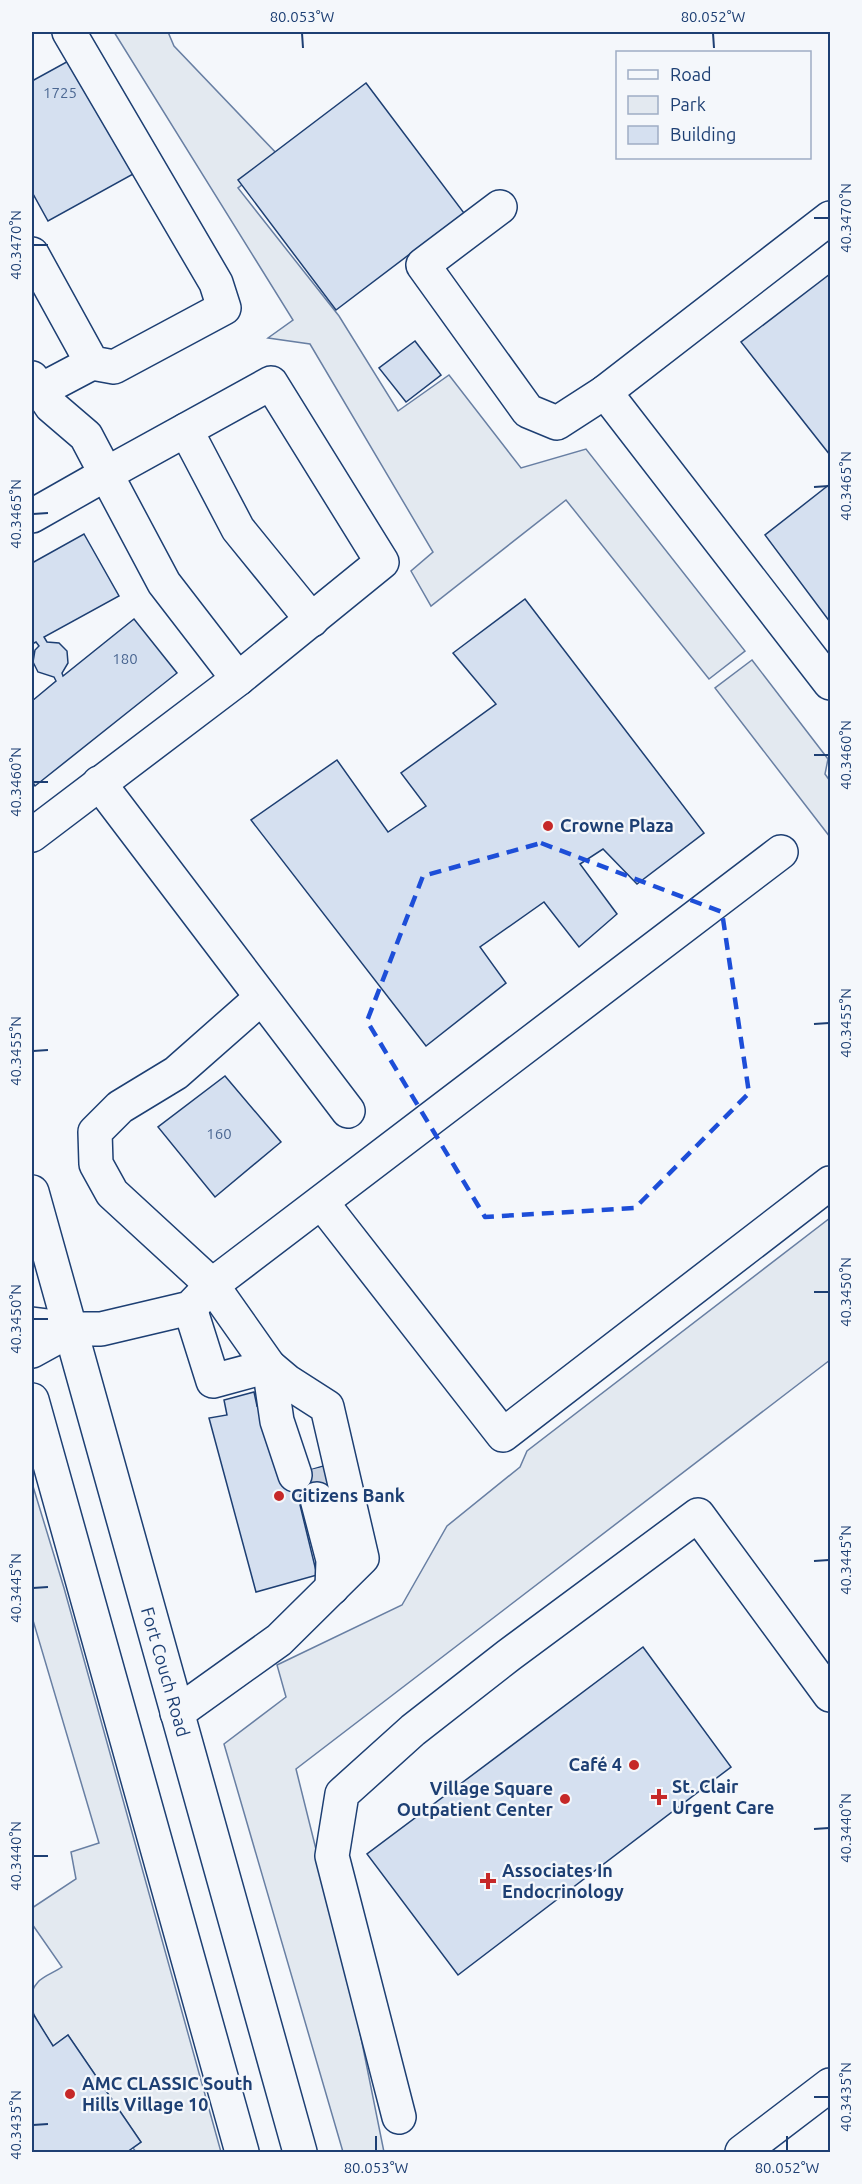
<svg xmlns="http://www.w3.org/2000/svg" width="862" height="2184" font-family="Ubuntu,sans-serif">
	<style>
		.green { fill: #e3e9f0; stroke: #687fa3; stroke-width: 1.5 }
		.building { fill: #d5e0f0; stroke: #1d3f73; stroke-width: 1.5 }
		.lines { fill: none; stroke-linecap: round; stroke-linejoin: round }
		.minor-tunnel { stroke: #c9d2e0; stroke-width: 33; stroke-dasharray: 33 16; stroke-linecap: butt }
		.minor-casing { stroke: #1d3f73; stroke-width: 36 }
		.minor { stroke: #f4f7fb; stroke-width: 33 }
		.marked { fill: none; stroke: #1d4ed8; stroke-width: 4.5; stroke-dasharray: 12 8; stroke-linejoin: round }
		.ticks { fill: none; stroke: #1d3f73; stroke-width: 2 }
		.poi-dot { fill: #c62828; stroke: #f4f7fb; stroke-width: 2 }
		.labels { text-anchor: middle; stroke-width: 4.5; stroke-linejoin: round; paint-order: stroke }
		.number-label { font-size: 15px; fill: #4b6792 }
		.poi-label { font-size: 18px; font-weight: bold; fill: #1d3f73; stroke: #f4f7fb; text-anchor: start }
		.street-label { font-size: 18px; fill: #1d3f73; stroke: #f4f7fb }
		.neatline { fill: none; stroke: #1d3f73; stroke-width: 2 }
		.ticks-label { font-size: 15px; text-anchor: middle; fill: #1d3f73 }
	</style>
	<rect width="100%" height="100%" fill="#f4f7fb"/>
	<!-- green -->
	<g class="green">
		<path d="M114,32H168L174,46L279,156L238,188L339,316L398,411L449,375L521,468L586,449L745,651L709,679L566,500L431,606L411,571L433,552L310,344L268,338L293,320Z"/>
		<path d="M752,660L828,759L825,774L830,781V837L715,688Z"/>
		<path d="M830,1218V1360L296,1769L353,1998L384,2152H343L224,1744L286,1697L277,1665L402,1605L447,1526L520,1467L527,1451Z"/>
		<path d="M32,1483L64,1588L221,2152H136L133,2148L141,2142L68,2035L53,2046C42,2028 19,2003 38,1982C43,1976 55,1972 62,1967L32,1924V1908L76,1879L71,1852L99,1843L32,1617Z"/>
	</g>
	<!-- building -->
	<g class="building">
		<path d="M72,59L135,173L48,221L32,192V81Z"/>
		<path d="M366,83L464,213L336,310L238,180Z"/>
		<path d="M830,274V455L741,342Z"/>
		<path d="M415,341L441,375L406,402L379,368Z"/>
		<path d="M830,484V622L765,535Z"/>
		<path d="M84,534L119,596L44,637L47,642L59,643L67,651L68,663L62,673L63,676L134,619L177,673L35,786L32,781V701L56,681L54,677L38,672L33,662L35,650L39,646L36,642L32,644V563Z"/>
		<path d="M525,599L704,833L637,884L603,849L580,864L617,914L579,947L544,902L480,947L506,983L426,1046L251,820L337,760L388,832L426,806L401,773L496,704L453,653Z"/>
		<path d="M225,1076L281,1142L215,1197L158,1127Z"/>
		<path d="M254,1392L257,1406L268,1403L310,1470L334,1463L340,1492L300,1505L317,1575L256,1592L209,1418L227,1415L224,1400Z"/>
		<path d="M643,1647L731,1767L458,1975L367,1854Z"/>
		<path d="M32,2012L53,2046L68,2035L141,2142L127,2152H32Z"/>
	</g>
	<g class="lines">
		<!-- minor-tunnel -->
		<path class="minor-tunnel" d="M310,1470L317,1499"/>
		<!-- minor casing -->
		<g class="minor-casing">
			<g id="minor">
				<path d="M500,207L423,265L528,411L557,423L605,392L830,218"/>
				<path d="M32,254L92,363L114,367L224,308L216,283L69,32"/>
				<path d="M32,378L51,406L86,436L106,474L271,383L382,562L238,679L32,835"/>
				<path d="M39,391L92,363"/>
				<path d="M605,392L830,683"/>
				<path d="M186,430L238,529L312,620"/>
				<path d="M32,516L106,474L164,583L238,679"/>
				<path d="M99,783L348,1111"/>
				<path d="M32,1192L300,2152"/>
				<path d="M322,1203L503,1435L830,1183"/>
				<path d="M190,1308L213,1381L269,1366"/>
				<path d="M32,1324L72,1329H101L190,1308L212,1285L781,852"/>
				<path d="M32,1351L72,1329"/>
				<path d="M269,1366L277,1421L295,1475"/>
				<path d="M32,1400L242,2152"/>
				<path d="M317,1499L333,1560L332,1588"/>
				<path d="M177,1713L279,1640L362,1558L327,1407L288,1382L269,1366L212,1285L112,1193L96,1164L95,1132L120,1107L176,1073L261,998"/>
				<path d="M399,2117L332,1856L342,1794L413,1730L509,1655L698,1515L830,1695"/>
				<path d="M742,2152L830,2085"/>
			</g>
		</g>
		<!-- minor -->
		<use href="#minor" class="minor"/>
	</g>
	<!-- marked area -->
	<path class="marked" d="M541,843L722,912L749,1093L635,1208L485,1217L367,1021L423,876Z"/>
	<!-- ticks -->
	<path class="ticks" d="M302,33L303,48M713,33L714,48M814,218H829M33,245H48M814,487L829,486M33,514L48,513M814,755H829M33,782H48M814,1024L829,1023M33,1051L48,1050M814,1292H829M33,1319H48M814,1561L829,1560M33,1588L48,1587M814,1829L829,1828M33,1856H48M814,2097H829M33,2125L48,2124M376,2136V2151M787,2136V2151"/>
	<!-- markers -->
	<g class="poi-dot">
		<circle cx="548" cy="826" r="6"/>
		<circle cx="279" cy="1496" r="6"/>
		<circle cx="634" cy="1765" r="6"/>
		<path d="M656 1788h6v6h6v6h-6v6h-6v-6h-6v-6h6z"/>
		<circle cx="565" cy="1799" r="6"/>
		<path d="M485 1872h6v6h6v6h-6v6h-6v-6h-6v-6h6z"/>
		<circle cx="70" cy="2094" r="6"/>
	</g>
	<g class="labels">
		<!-- number labels -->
		<g class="number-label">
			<text x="60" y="98">1725</text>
			<text x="125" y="664">180</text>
			<text x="219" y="1139">160</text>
		</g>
		<!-- poi labels -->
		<g class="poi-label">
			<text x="560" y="832">Crowne Plaza</text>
			<text x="291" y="1502">Citizens Bank</text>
			<text x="622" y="1771" text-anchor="end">Café 4</text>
			<text x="672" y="1793">St. Clair<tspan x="672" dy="21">Urgent Care</tspan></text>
			<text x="553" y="1795" text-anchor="end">Village Square<tspan x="553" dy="21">Outpatient Center</tspan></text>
			<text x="502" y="1877">Associates In<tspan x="502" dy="21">Endocrinology</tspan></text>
			<text x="82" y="2090">AMC CLASSIC South<tspan x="82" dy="21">Hills Village 10</tspan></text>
		</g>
		<!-- street labels -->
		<g class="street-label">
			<text transform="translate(165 1672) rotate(74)" y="6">Fort Couch Road</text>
		</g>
	</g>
	<!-- border -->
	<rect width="862" height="2184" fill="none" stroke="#f4f7fb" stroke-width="66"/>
	<!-- legend -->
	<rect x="616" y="51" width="195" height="108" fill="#f4f7fb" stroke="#9eadc5" stroke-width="1.5"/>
	<rect x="628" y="70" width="30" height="9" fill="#f4f7fb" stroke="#9eadc5" stroke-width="1.5"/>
	<text x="670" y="81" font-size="18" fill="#1d3f73">Road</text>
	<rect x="628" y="96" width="30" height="18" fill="#e3e9f0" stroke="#9eadc5" stroke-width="1.5"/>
	<text x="670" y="111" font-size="18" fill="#1d3f73">Park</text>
	<rect x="628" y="126" width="30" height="18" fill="#d5e0f0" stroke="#9eadc5" stroke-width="1.5"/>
	<text x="670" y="141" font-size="18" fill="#1d3f73">Building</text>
	<rect x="33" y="33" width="796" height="2118" class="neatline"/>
	<g class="ticks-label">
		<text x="302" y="22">80.053°W</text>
		<text x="713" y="22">80.052°W</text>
		<text transform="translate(846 218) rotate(-90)" y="5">40.3470°N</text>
		<text transform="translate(16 245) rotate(-90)" y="5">40.3470°N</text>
		<text transform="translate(846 486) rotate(-90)" y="5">40.3465°N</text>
		<text transform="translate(16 514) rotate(-90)" y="5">40.3465°N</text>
		<text transform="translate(846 755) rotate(-90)" y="5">40.3460°N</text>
		<text transform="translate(16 782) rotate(-90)" y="5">40.3460°N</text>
		<text transform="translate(846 1023) rotate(-90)" y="5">40.3455°N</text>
		<text transform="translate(16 1051) rotate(-90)" y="5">40.3455°N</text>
		<text transform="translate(846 1292) rotate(-90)" y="5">40.3450°N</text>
		<text transform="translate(16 1319) rotate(-90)" y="5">40.3450°N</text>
		<text transform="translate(846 1560) rotate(-90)" y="5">40.3445°N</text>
		<text transform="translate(16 1588) rotate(-90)" y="5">40.3445°N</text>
		<text transform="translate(846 1828) rotate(-90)" y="5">40.3440°N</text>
		<text transform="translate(16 1856) rotate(-90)" y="5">40.3440°N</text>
		<text transform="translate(846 2097) rotate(-90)" y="5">40.3435°N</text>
		<text transform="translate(16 2125) rotate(-90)" y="5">40.3435°N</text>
		<text x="376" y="2173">80.053°W</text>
		<text x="787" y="2173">80.052°W</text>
	</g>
</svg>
